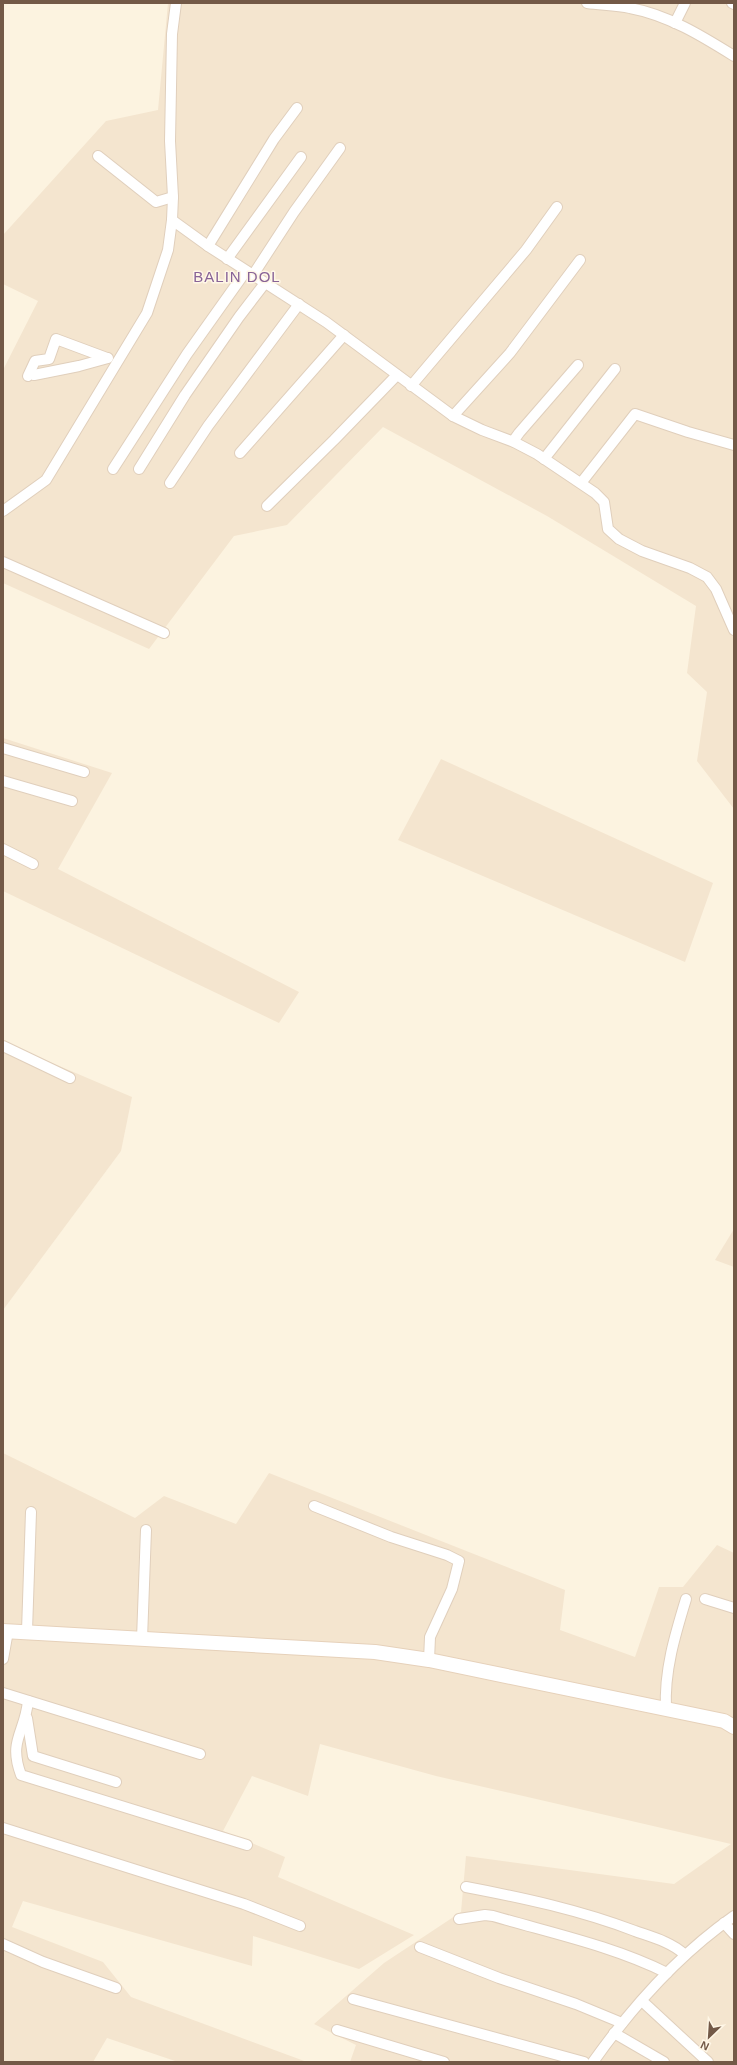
<svg xmlns="http://www.w3.org/2000/svg" width="737" height="2065" font-family="Arial,sans-serif">
	<style>
		.residential { fill: #f4e5cf }
		.lines { fill: none; stroke-linecap: round; stroke-linejoin: round }
		.minor-casing { stroke: #e0cfbc; stroke-width: 12 }
		.secondary-casing { stroke: #e6d1ba; stroke-width: 16 }
		.minor { stroke: #fff; stroke-width: 10 }
		.secondary { stroke: #fff; stroke-width: 14 }
		.labels { text-anchor: middle; stroke-width: 3; stroke-linejoin: round; paint-order: stroke }
		.quarter-label { font-size: 15px; letter-spacing: 1px; fill: #886397; stroke: #fff7e7 }
	</style>
	<rect width="100%" height="100%" fill="#fcf3e0"/>
	<!-- residential -->
	<g class="residential">
		<path d="M168,3H734V809L697,761L707,692L687,673L696,606L547,516L383,427L287,525L234,536L149,649L3,583V370L38,301L3,284V235L106,121L158,110Z"/>
		<path d="M3,738L112,773L58,869L299,992L279,1023L3,891Z"/>
		<path d="M441,759L713,883L685,962L398,840Z"/>
		<path d="M3,1042L132,1097L121,1151L3,1310Z"/>
		<path d="M734,1229V1267L715,1260Z"/>
		<path d="M3,1453L135,1518L164,1496L236,1524L269,1473L565,1590L560,1630L635,1657L659,1587H683L717,1545L734,1553V2062H350L356,2045L314,2024L384,1963L461,1912L466,1856L674,1884L731,1844L436,1776L320,1744L308,1796L252,1776L223,1831L285,1857L278,1877L414,1935L359,1969L253,1936L252,1966L23,1901L12,1927L103,1962L131,1997L307,2062H178L107,2038L93,2062H3Z"/>
	</g>
	<g class="lines">
		<!-- minor casing -->
		<g class="minor-casing">
			<g id="minor">
				<path d="M587,3C601,5 616,5 630,8C668,15 702,36 734,56"/>
				<path d="M732,3L734,4"/>
				<path d="M675,23L685,3"/>
				<path d="M98,156L156,202L173,197"/>
				<path d="M172,220L208,246L326,322L453,416L482,430L514,442L537,454L595,493L604,502L608,529L619,539L642,551L690,568L707,577L716,589L734,630"/>
				<path d="M208,246L274,139L297,108"/>
				<path d="M227,259L301,157"/>
				<path d="M253,275L294,212L340,148"/>
				<path d="M34,375L79,366L108,358"/>
				<path d="M28,376L35,361L49,359L56,339L107,358"/>
				<path d="M411,386L526,250L557,207"/>
				<path d="M453,416L510,353L580,260"/>
				<path d="M514,442V440L519,433L578,365"/>
				<path d="M240,453L344,335"/>
				<path d="M544,459L615,369"/>
				<path d="M113,469L187,354L246,271"/>
				<path d="M139,469L185,395L239,317L265,283"/>
				<path d="M170,483L208,426L299,304"/>
				<path d="M581,483L635,414L688,432L734,445"/>
				<path d="M267,506L334,440L397,375"/>
				<path d="M3,511L46,480L147,313L168,250L172,220L173,197L170,141L172,34L176,3"/>
				<path d="M3,562L164,633"/>
				<path d="M3,748L84,772"/>
				<path d="M3,781L72,801"/>
				<path d="M3,849L33,864"/>
				<path d="M3,1046L70,1078"/>
				<path d="M314,1506L391,1537L447,1555L459,1561L452,1589L430,1637L429,1660"/>
				<path d="M705,1599L734,1608"/>
				<path d="M27,1631L31,1512"/>
				<path d="M142,1639L146,1530"/>
				<path d="M3,1659L8,1631"/>
				<path d="M3,1693L200,1754"/>
				<path d="M28,1701C25,1733 8,1740 21,1775L247,1845"/>
				<path d="M666,1709C664,1671 675,1635 686,1599"/>
				<path d="M27,1718L33,1756L116,1782"/>
				<path d="M3,1828L244,1904L300,1926"/>
				<path d="M466,1887C524,1898 580,1910 635,1931C652,1937 671,1942 684,1954"/>
				<path d="M459,1919L485,1915L493,1916C551,1933 613,1946 667,1973"/>
				<path d="M724,1923L734,1934"/>
				<path d="M3,1944L43,1962L116,1988"/>
				<path d="M420,1947L499,1978L576,2004L622,2023"/>
				<path d="M353,1999L584,2062"/>
				<path d="M642,2001L708,2062"/>
				<path d="M337,2030L444,2062"/>
				<path d="M614,2033L664,2062"/>
				<path d="M593,2062C632,2007 678,1955 734,1916"/>
			</g>
		</g>
		<!-- secondary casing -->
		<g class="secondary-casing">
			<path id="secondary" d="M3,1631L375,1652L429,1660L724,1721L734,1727"/>
		</g>
		<!-- minor -->
		<use href="#minor" class="minor"/>
		<!-- secondary -->
		<use href="#secondary" class="secondary"/>
	</g>
	<g class="labels">
		<!-- quarter labels -->
		<g class="quarter-label">
			<text x="237" y="282">BALIN DOL</text>
		</g>
	</g>
	<!-- border -->
	<rect width="737" height="2065" fill="none" stroke="#735947" stroke-width="8"/>
	<!-- north arrow -->
	<g transform="translate(709 2037) rotate(205)" stroke="#fff7e7" stroke-width="3" paint-order="stroke">
	<path d="M0-3L7 15L0 10L-7 15Z" fill="#735947"/>
	<text y="-6" font-size="11" font-weight="bold" text-anchor="middle" fill="#735947">N</text>
	</g>
</svg>
